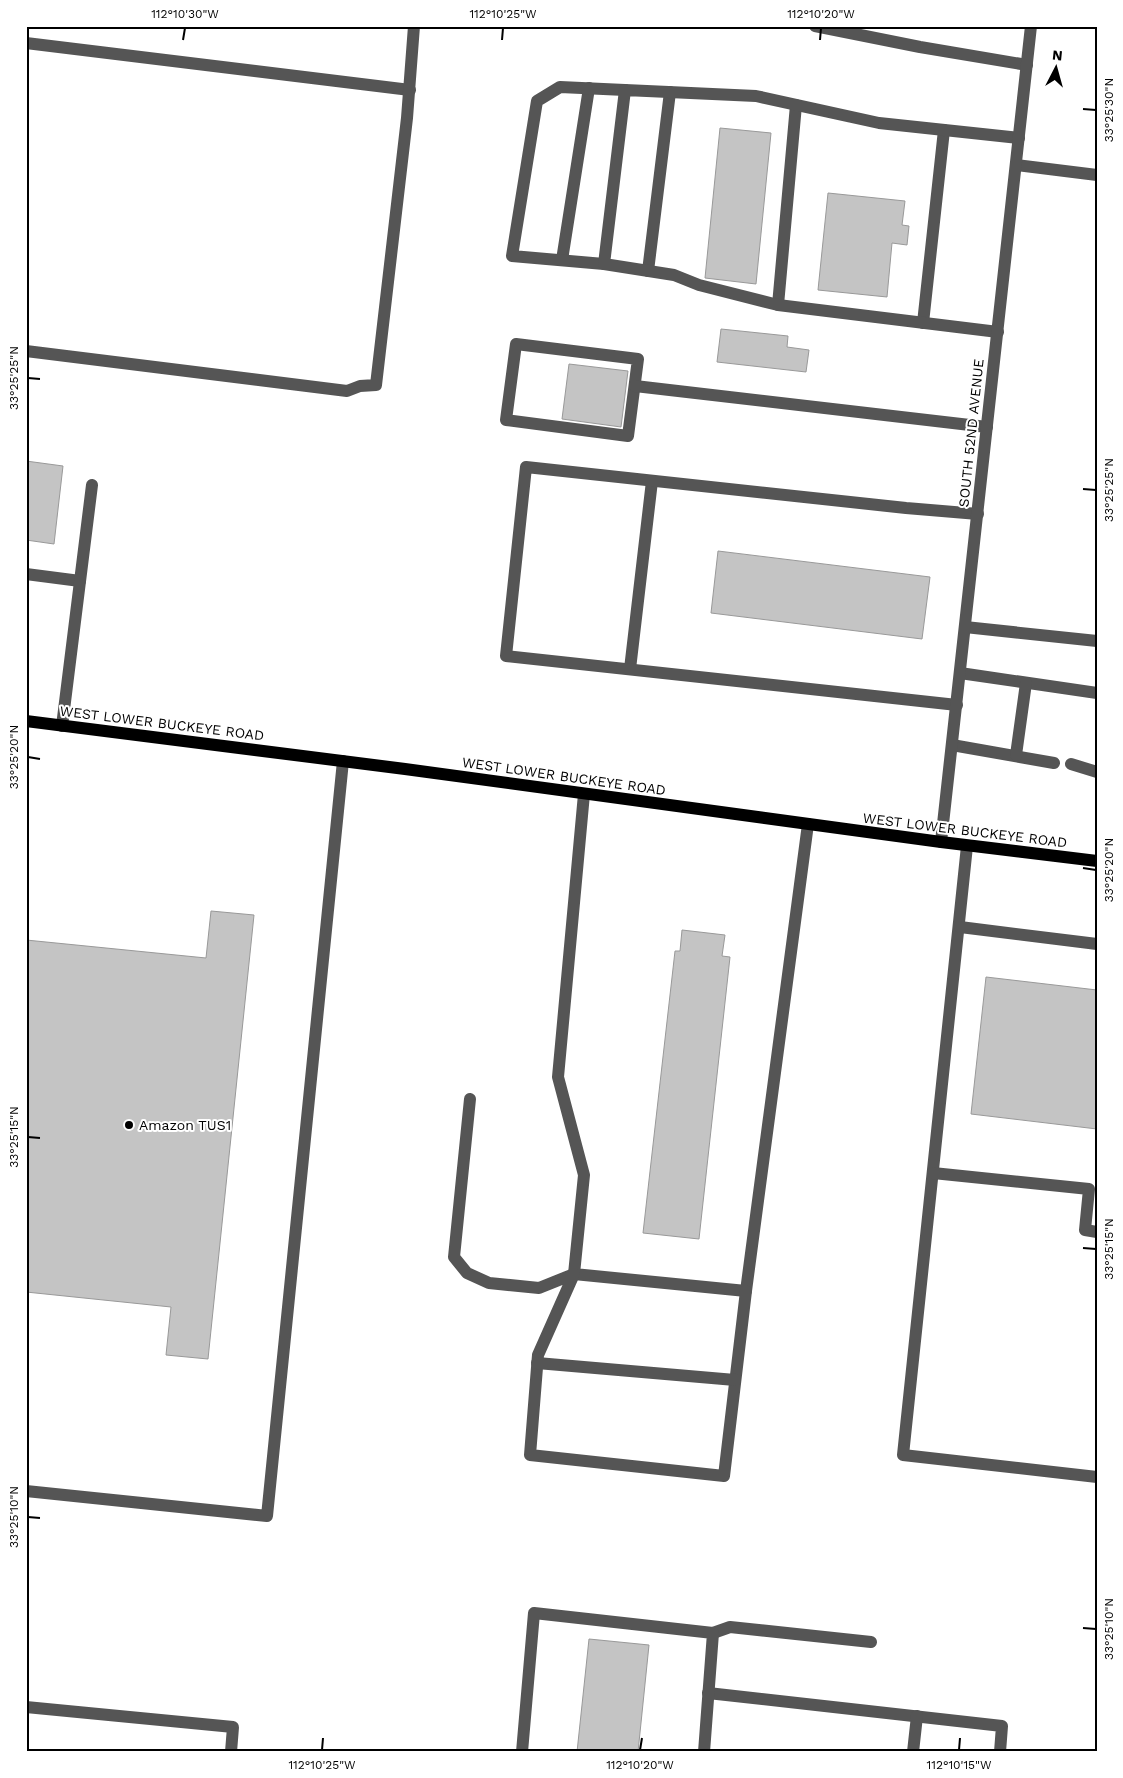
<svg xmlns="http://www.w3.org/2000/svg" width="1123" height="1778" font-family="'Work Sans',sans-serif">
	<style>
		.building { fill: #c4c4c4; stroke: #999 }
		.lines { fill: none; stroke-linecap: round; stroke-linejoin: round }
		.minor { stroke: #555; stroke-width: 12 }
		.major { stroke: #000; stroke-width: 12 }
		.ticks { fill: none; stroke: #000; stroke-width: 2 }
		.poi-dot { fill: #000; stroke: #fff; stroke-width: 2 }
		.labels { text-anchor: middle; stroke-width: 4; stroke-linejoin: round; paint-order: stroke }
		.street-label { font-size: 14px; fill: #000; stroke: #fff }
		.poi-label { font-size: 14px; fill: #000; stroke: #fff; text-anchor: start }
		.neatline { fill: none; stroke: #000; stroke-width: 2 }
		.ticks-label { font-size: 12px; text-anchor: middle; fill: #000 }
	</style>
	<rect width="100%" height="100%" fill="#fff"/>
	<!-- building -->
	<g class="building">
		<path d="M720,128L771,133L756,284L705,278Z"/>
		<path d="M828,193L905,201L902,225L909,226L907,245L892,243L887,297L818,290Z"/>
		<path d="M721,329L788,336L787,347L809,350L806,372L717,362Z"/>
		<path d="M569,364L628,371L621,427L562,419Z"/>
		<path d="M26,461L63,466L54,544L26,540Z"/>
		<path d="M718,551L930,577L922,639L711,613Z"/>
		<path d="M211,911L254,915L208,1359L166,1355L171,1307L26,1292V940L206,958Z"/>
		<path d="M682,930L725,935L722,956L730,957L699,1239L643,1233L675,951H680Z"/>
		<path d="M986,977L1097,990V1129L971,1114Z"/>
		<path d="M589,1639L649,1645L638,1752H577Z"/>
	</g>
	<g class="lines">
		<!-- minor -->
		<g class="minor">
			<path d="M815,26L920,47L1027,65"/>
			<path d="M26,43L410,90"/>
			<path d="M1016,165L1097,175"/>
			<path d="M562,260L589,88"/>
			<path d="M604,264L512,256L537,101L560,87L625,90"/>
			<path d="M648,271L670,92"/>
			<path d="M778,305L796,105"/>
			<path d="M923,323L944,130"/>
			<path d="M998,332L778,305L699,285L674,275L604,264L625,90L756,96L879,123L1019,138"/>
			<path d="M516,344L638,359L628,436L506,420Z"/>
			<path d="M26,351L347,391L360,386L376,385L407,118L414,26"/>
			<path d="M635,386L987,427"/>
			<path d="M26,574L80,581"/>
			<path d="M965,627L1097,641"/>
			<path d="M630,669L652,481"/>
			<path d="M960,673L1097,693"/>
			<path d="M957,705L506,656L526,467L906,508L978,514"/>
			<path d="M62,726L92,485"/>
			<path d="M952,745L1054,763"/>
			<path d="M1016,755L1026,683"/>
			<path d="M1071,764L1097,772"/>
			<path d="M584,794L558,1077L584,1175L574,1274L746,1291L808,824"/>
			<path d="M941,842L1031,26"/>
			<path d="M967,846L903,1455L1097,1477"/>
			<path d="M960,927L1097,944"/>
			<path d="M470,1099L454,1257L467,1273L489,1283L539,1288L574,1274L538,1355L530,1455L724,1476L746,1291"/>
			<path d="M933,1173L1089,1189L1085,1230L1097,1232"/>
			<path d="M537,1363L735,1380"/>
			<path d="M26,1491L267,1516L343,761"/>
			<path d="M713,1633L730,1627L871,1642"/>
			<path d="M708,1693L1002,1726L1000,1752"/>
			<path d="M26,1707L233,1727L231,1752"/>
			<path d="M522,1752L534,1613L713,1633L704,1752"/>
			<path d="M913,1752L917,1716"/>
		</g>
		<!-- major -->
		<path class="major" d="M26,721L405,769L941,842L1097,861"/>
	</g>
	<!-- ticks -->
	<path class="ticks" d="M183,40L185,28M502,40L503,28M820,40L821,28M1083,109L1096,110M28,378L40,379M1083,489L1096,490M28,757L40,759M1083,868L1096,870M28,1137L40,1138M1083,1248L1096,1249M28,1517L40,1518M1083,1628L1096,1629M322,1750L323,1738M640,1750L642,1738M959,1750L960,1738"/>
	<!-- markers -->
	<circle class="poi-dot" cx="129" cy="1125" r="5"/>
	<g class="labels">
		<!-- street labels -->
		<g class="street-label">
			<text transform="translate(971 433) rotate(-84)" y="5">SOUTH 52ND AVENUE</text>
			<text transform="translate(162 723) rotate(7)" y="5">WEST LOWER BUCKEYE ROAD</text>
			<text transform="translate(564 776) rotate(8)" y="5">WEST LOWER BUCKEYE ROAD</text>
			<text transform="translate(965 830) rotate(7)" y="5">WEST LOWER BUCKEYE ROAD</text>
		</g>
		<!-- poi labels -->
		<g class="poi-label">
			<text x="139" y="1130">Amazon TUS1</text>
		</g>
	</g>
	<!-- border -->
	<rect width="1123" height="1778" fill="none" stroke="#ffffff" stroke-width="55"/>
	<!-- north arrow -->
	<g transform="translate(1056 68) rotate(6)" stroke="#ffffff" stroke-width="4" paint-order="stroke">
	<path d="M0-4L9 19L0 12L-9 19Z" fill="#000000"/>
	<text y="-8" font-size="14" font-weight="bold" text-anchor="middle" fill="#000000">N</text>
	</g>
	<rect x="28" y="28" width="1068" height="1722" class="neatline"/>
	<g class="ticks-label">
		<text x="185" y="18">112°10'30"W</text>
		<text x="503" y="18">112°10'25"W</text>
		<text x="821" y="18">112°10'20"W</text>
		<text transform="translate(1109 110) rotate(-90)" y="4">33°25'30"N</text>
		<text transform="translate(14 378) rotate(-90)" y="4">33°25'25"N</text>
		<text transform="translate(1109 490) rotate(-90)" y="4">33°25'25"N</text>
		<text transform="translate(14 757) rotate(-90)" y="4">33°25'20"N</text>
		<text transform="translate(1109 870) rotate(-90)" y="4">33°25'20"N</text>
		<text transform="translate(14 1137) rotate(-90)" y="4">33°25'15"N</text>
		<text transform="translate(1109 1249) rotate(-90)" y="4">33°25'15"N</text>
		<text transform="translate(14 1517) rotate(-90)" y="4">33°25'10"N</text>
		<text transform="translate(1109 1629) rotate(-90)" y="4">33°25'10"N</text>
		<text x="322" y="1769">112°10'25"W</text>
		<text x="640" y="1769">112°10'20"W</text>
		<text x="959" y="1769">112°10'15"W</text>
	</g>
</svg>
